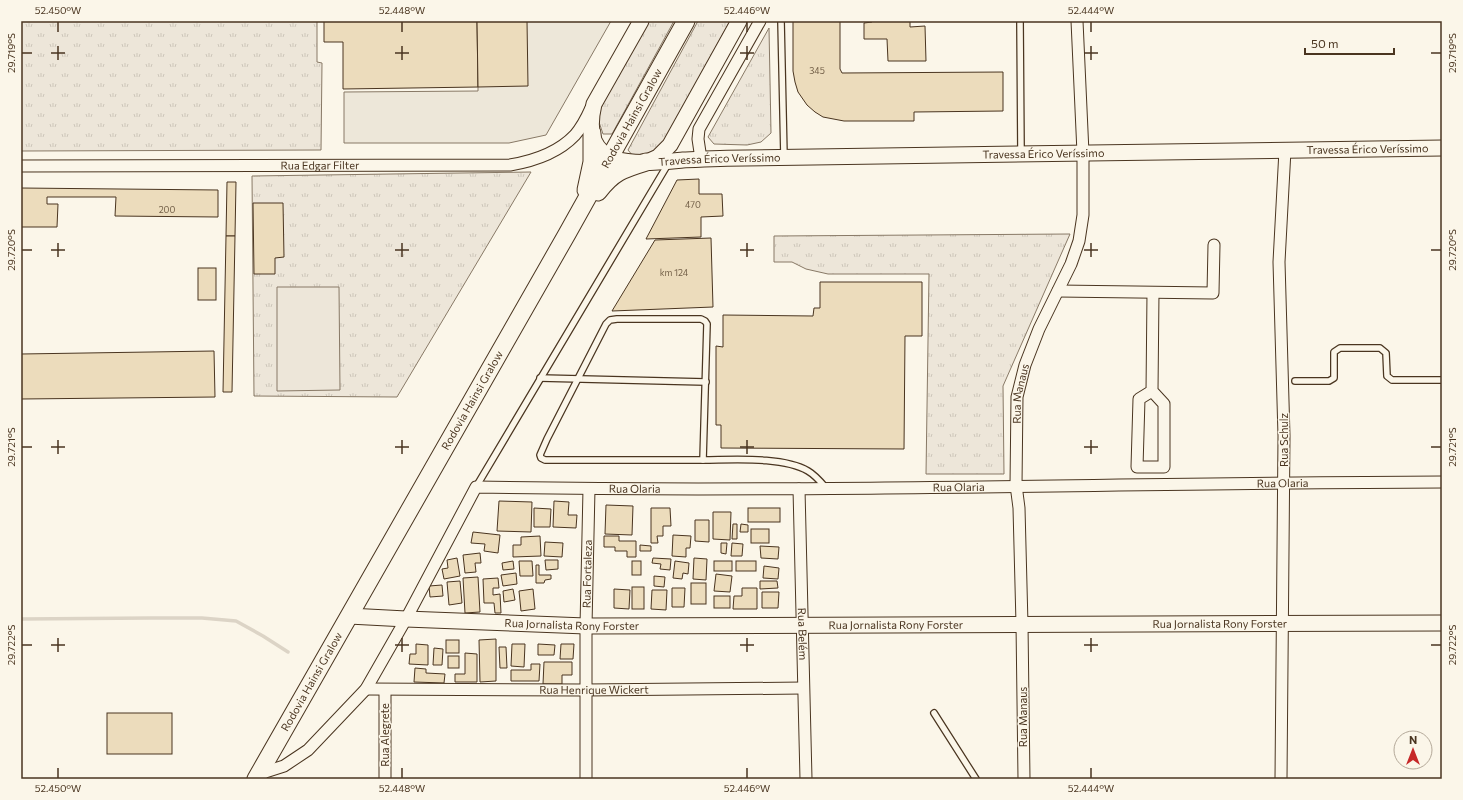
<svg xmlns="http://www.w3.org/2000/svg" width="1463" height="800" font-family="Commissioner,sans-serif">
	<style>
		.grass { fill: url(#grass-tufts); stroke: #887966 }
		.pitch { fill: #ede6d9; stroke: #887966 }
		.parking { fill: #ede7d9; stroke: #887966 }
		.lines { fill: none; stroke-linecap: round; stroke-linejoin: round }
		.stream { stroke: #dcd4c6; stroke-width: 3.5 }
		.building { fill: #ecdcbc; stroke: #4a3520 }
		.lane-casing { stroke: #4a3520; stroke-width: 8 }
		.street-casing { stroke: #4a3520; stroke-width: 13 }
		.secondary-casing { stroke: #4a3520; stroke-width: 17 }
		.primary-casing { stroke: #4a3520; stroke-width: 19 }
		.lane { stroke: #fbf6e9; stroke-width: 5.5 }
		.street { stroke: #fbf6e9; stroke-width: 11 }
		.secondary { stroke: #fbf6e9; stroke-width: 15 }
		.primary { stroke: #fbf6e9; stroke-width: 17 }
		.ticks { fill: none; stroke: #4a3520; stroke-width: 1.5 }
		.labels { text-anchor: middle; stroke-width: 3; stroke-linejoin: round; paint-order: stroke }
		.number-label { font-size: 9px; fill: #725f47 }
		.street-label { font-size: 11px; fill: #4a3520; stroke: #fbf6e9 }
		.neatline { fill: none; stroke: #4a3520; stroke-width: 1.5 }
		.ticks-label { font-size: 10px; text-anchor: middle; fill: #4a3520 }
	</style>
	<defs>
		<pattern id="grass-tufts" width="24" height="20" patternUnits="userSpaceOnUse"><rect width="24" height="20" fill="#ede6d9"/><path d="M3 7l-1-3M5 7V3M7 7l1-3M15 17l-1-3M17 17v-4M19 17l1-3" fill="none" stroke="#cdc6ba"/></pattern>
	</defs>
	<rect width="100%" height="100%" fill="#fbf6e9"/>
	<!-- grass -->
	<g class="grass">
		<path d="M21,21H317V62L322,63L321,150L21,151Z"/>
		<path d="M648,21H674L612,134H603L599,122L600,108Z"/>
		<path d="M698,21H730L661,147L650,155L633,156L628,150Z"/>
		<path d="M769,28L771,133L761,142L747,145L714,144L708,137Z"/>
		<path d="M531,172L397,397L254,396L252,176Z"/>
		<path d="M1070,234L1003,386L1004,474H926L929,274H828L806,269L792,262H774V236Z"/>
	</g>
	<!-- pitch -->
	<path class="pitch" d="M277,287H339L340,390L277,391Z"/>
	<!-- parking -->
	<path class="parking" d="M478,21H611L546,135L509,143H344V92L478,91Z"/>
	<g class="lines">
		<!-- stream -->
		<path class="stream" d="M21,619L151,618H202L236,621L263,636L288,652"/>
	</g>
	<!-- building -->
	<g class="building">
		<path d="M324,21H477L478,87L343,89V42H324Z"/>
		<path d="M477,21H527L528,86L478,87Z"/>
		<path d="M793,21H840V69L842,73L1003,72V111L914,112V121H844L823,117L815,112L807,105L798,92L795,82L793,71Z"/>
		<path d="M872,21H910V27L925,26L926,61H888L887,39H864V23L872,22Z"/>
		<path d="M699,179V194H722L723,216L701,217V237L646,239L677,180Z"/>
		<path d="M227,182H236L235,236H226Z"/>
		<path d="M21,188L218,190V217L115,216L116,197H47V204H58L57,227H21Z"/>
		<path d="M253,203H283L284,257L275,258V274H254Z"/>
		<path d="M226,236H235L232,392H223Z"/>
		<path d="M711,238L713,307L612,311L655,240Z"/>
		<rect x="198" y="268" width="18" height="32"/>
		<path d="M820,282H922V336H905L904,449L721,448V425H716V346L723,347V315L813,316L814,308H820Z"/>
		<path d="M214,351L215,397L21,399V354Z"/>
		<path d="M499,501L532,502L531,532L497,531Z"/>
		<path d="M554,501L569,502L568,515H577L576,528L553,527Z"/>
		<path d="M606,505L633,506L632,535L605,534Z"/>
		<path d="M534,508L551,509L550,527H534Z"/>
		<path d="M651,508H670L671,526H663V536H657L658,543H651Z"/>
		<rect x="748" y="508" width="32" height="14"/>
		<path d="M713,512H731L730,540L713,539Z"/>
		<path d="M695,520H709V542L695,541Z"/>
		<path d="M733,524H737V539H732Z"/>
		<path d="M741,524L748,525V532H740Z"/>
		<rect x="751" y="529" width="18" height="14"/>
		<path d="M473,532L500,535L498,553L484,551L485,544L471,543Z"/>
		<path d="M673,535L691,536L690,548H686V557L672,556Z"/>
		<path d="M540,536L541,556L513,557V545H521V537Z"/>
		<path d="M604,536H619V541H636V557H627V551H615V547H604Z"/>
		<path d="M545,542L563,543L562,557L544,556Z"/>
		<path d="M721,543H727L726,554L721,553Z"/>
		<path d="M732,543L743,544L742,556H731Z"/>
		<path d="M640,545L651,546V551H640Z"/>
		<path d="M760,546L779,547L778,559L761,558Z"/>
		<path d="M480,553L481,563H475L476,572L465,573L463,555Z"/>
		<path d="M457,558L460,576L444,579L442,569L448,568L447,560Z"/>
		<path d="M653,558L671,559L670,570L660,569L661,564L652,563Z"/>
		<path d="M694,558L707,559L706,580L693,579Z"/>
		<path d="M545,560H558V569L546,570Z"/>
		<path d="M513,561L514,569L503,570L502,563Z"/>
		<path d="M519,561H532L533,576H520Z"/>
		<rect x="632" y="561" width="9" height="14"/>
		<path d="M675,561L689,563L688,574L683,573L682,579L673,578Z"/>
		<rect x="714" y="561" width="18" height="10"/>
		<rect x="736" y="561" width="20" height="10"/>
		<path d="M536,565H539V575H551V579L545,580L544,583H536Z"/>
		<path d="M764,566L779,568L778,579L763,578Z"/>
		<path d="M516,573L517,584L503,586L501,575Z"/>
		<path d="M716,574L732,576L730,592L714,591Z"/>
		<path d="M654,576L665,577L664,587L654,586Z"/>
		<path d="M478,577L480,612L465,613L463,578Z"/>
		<path d="M498,578L499,588H493V595L500,594L501,613H495L494,603H484L483,579Z"/>
		<path d="M460,581L462,603L449,605L447,582Z"/>
		<path d="M760,581H777L778,588L760,589Z"/>
		<rect x="691" y="583" width="15" height="21"/>
		<path d="M442,585L443,596L430,597L429,586Z"/>
		<rect x="632" y="587" width="12" height="22"/>
		<path d="M672,588H685L684,607H672Z"/>
		<path d="M742,588H757V609H733L734,596H742Z"/>
		<path d="M513,589L515,600L504,602L503,591Z"/>
		<path d="M533,589L535,609L521,611L519,591Z"/>
		<path d="M614,589L630,590L629,609L614,608Z"/>
		<path d="M652,590H667L666,610L651,609Z"/>
		<path d="M762,592H779L778,608H762Z"/>
		<rect x="714" y="596" width="16" height="12"/>
		<path d="M496,639V681L480,682L479,640Z"/>
		<rect x="446" y="640" width="13" height="13"/>
		<path d="M416,644L428,645V665L409,664L410,654H416Z"/>
		<path d="M512,644H525L524,667L511,666Z"/>
		<path d="M538,644L555,645L554,655H538Z"/>
		<path d="M561,644H574L573,659H560Z"/>
		<path d="M499,647H506L507,668H500Z"/>
		<path d="M434,648L443,649L442,665H433Z"/>
		<path d="M465,653L477,654V682H455V674H465Z"/>
		<rect x="448" y="656" width="11" height="12"/>
		<path d="M544,662H572V675H562V684H543Z"/>
		<path d="M531,664H540L539,681H511V670H531Z"/>
		<path d="M415,668L426,669V673L445,674L444,683L414,682Z"/>
		<rect x="107" y="713" width="65" height="41"/>
	</g>
	<g class="lines">
		<!-- lane casing -->
		<g class="lane-casing">
			<g id="lane">
				<path d="M781,21L784,157"/>
				<path d="M1020,21L1021,153"/>
				<path d="M617,319H701L705,321L707,324L703,460H545L541,458L540,455L547,439L606,324L610,320Z"/>
				<path d="M540,378L706,382"/>
				<path d="M1295,381H1329L1334,378V352L1340,348H1380L1386,353L1387,376L1392,380H1442"/>
				<path d="M703,460C732,460 783,456 808,471C815,475 821,482 826,488"/>
				<path d="M476,487L668,164"/>
				<path d="M934,713L976,779"/>
			</g>
		</g>
		<!-- street casing -->
		<g class="street-casing">
			<g id="street">
				<path d="M701,159L698,139L699,129L760,21"/>
				<path id="s1" d="M21,166L510,165C534,161 558,153 575,135C582,127 587,117 591,108"/>
				<path d="M1058,291L1213,293L1214,245"/>
				<path d="M1152,391L1139,399L1137,467H1164V404L1152,391L1153,293"/>
				<path id="s2" d="M799,489L806,779"/>
				<path id="s3" d="M366,689L586,690L803,688"/>
				<path d="M385,690V779"/>
				<path id="s4" d="M259,774L284,766L308,750L366,689L406,619L476,487C798,493 1120,483 1442,482"/>
				<path id="s5" d="M586,779V626L589,489"/>
				<path id="s6" d="M1024,779L1022,624L1019,508L1016,485L1017,397L1025,365L1039,329L1071,264L1079,241L1083,215V153L1077,21"/>
				<path d="M1281,779L1284,436L1279,262L1285,150"/>
			</g>
		</g>
		<!-- secondary casing -->
		<g class="secondary-casing">
			<g id="secondary">
				<path id="s7" d="M641,21L594,104C578,172 638,164 683,160C704,159 724,158 745,158L1442,148"/>
				<path d="M647,162L658,157L670,145L739,21"/>
				<path id="s8" d="M349,616L406,619L586,626L1442,623"/>
			</g>
		</g>
		<!-- primary casing -->
		<g class="primary-casing">
			<g id="primary">
				<path d="M586,190L592,162V133"/>
				<path d="M598,192C613,172 623,169 646,162"/>
				<path id="s9" d="M256,779L567,234L686,21"/>
			</g>
		</g>
		<!-- lane -->
		<use href="#lane" class="lane"/>
		<!-- street -->
		<use href="#street" class="street"/>
		<!-- secondary -->
		<use href="#secondary" class="secondary"/>
		<!-- primary -->
		<use href="#primary" class="primary"/>
	</g>
	<!-- ticks -->
	<path class="ticks" d="M58,22V32M402,22V32M747,22V32M1091,22V32M58,46V60M402,46V60M747,46V60M1091,46V60M22,53H32M51,53H65M395,53H409M740,53H754M1084,53H1098M1431,53H1441M58,243V257M402,243V257M747,243V257M1091,243V257M22,250H32M51,250H65M395,250H409M740,250H754M1084,250H1098M1431,250H1441M58,440V454M402,440V454M747,440V454M1091,440V454M22,447H32M51,447H65M395,447H409M740,447H754M1084,447H1098M1431,447H1441M58,638V652M402,638V652M747,638V652M1091,638V652M22,645H32M51,645H65M395,645H409M740,645H754M1084,645H1098M1431,645H1441M58,768V778M402,768V778M747,768V778M1091,768V778"/>
	<g class="labels">
		<!-- number labels -->
		<g class="number-label">
			<text x="817" y="74">345</text>
			<text x="693" y="208">470</text>
			<text x="167" y="213">200</text>
			<text x="674" y="276">km 124</text>
		</g>
		<!-- street labels -->
		<g class="street-label">
			<text dy="4" stroke="none"><textPath href="#s9" startOffset="760">Rodovia Hainsi Gralow</textPath></text>
			<text dy="4" stroke="none"><textPath href="#s7" startOffset="914">Travessa Érico Veríssimo</textPath></text>
			<text dy="4" stroke="none"><textPath href="#s7" startOffset="590">Travessa Érico Veríssimo</textPath></text>
			<text dy="4" stroke="none"><textPath href="#s7" startOffset="266">Travessa Érico Veríssimo</textPath></text>
			<text dy="4" stroke="none"><textPath href="#s1" startOffset="299">Rua Edgar Filter</textPath></text>
			<text dy="4" stroke="none"><textPath href="#s6" startOffset="386">Rua Manaus</textPath></text>
			<text dy="4" stroke="none"><textPath href="#s9" startOffset="436">Rodovia Hainsi Gralow</textPath></text>
			<text transform="translate(1284 440) rotate(-90)" y="4">Rua Schulz</text>
			<text dy="4" stroke="none"><textPath href="#s4" startOffset="1176">Rua Olaria</textPath></text>
			<text dy="4" stroke="none"><textPath href="#s4" startOffset="852">Rua Olaria</textPath></text>
			<text dy="4" stroke="none"><textPath href="#s4" startOffset="528">Rua Olaria</textPath></text>
			<text dy="4" stroke="none"><textPath href="#s5" startOffset="205">Rua Fortaleza</textPath></text>
			<text dy="4" stroke="none"><textPath href="#s8" startOffset="871">Rua Jornalista Rony Forster</textPath></text>
			<text dy="4" stroke="none"><textPath href="#s8" startOffset="223">Rua Jornalista Rony Forster</textPath></text>
			<text dy="4" stroke="none"><textPath href="#s8" startOffset="547">Rua Jornalista Rony Forster</textPath></text>
			<text dy="4" stroke="none"><textPath href="#s2" startOffset="145">Rua Belém</textPath></text>
			<text dy="4" stroke="none"><textPath href="#s9" startOffset="112">Rodovia Hainsi Gralow</textPath></text>
			<text dy="4" stroke="none"><textPath href="#s3" startOffset="228">Rua Henrique Wickert</textPath></text>
			<text transform="translate(1023 717) rotate(-90)" y="4">Rua Manaus</text>
			<text transform="translate(385 735) rotate(-90)" y="4">Rua Alegrete</text>
		</g>
	</g>
	<!-- border -->
	<rect width="1463" height="800" fill="none" stroke="#fbf6e9" stroke-width="44"/>
	<!-- north arrow -->
	<g transform="translate(1413 750)"><circle r="19" fill="#fbf6e9" stroke="#b4a999"/>
	<path d="M0-3L7 15L0 10L-7 15Z" fill="#c62828"/>
	<text y="-6" font-size="11" font-weight="bold" text-anchor="middle" fill="#4a3520">N</text>
	</g>
	<!-- scale -->
	<path d="M1305 48v6h89v-6" fill="none" stroke="#4a3520" stroke-width="2"/>
	<text x="1311" y="48" font-size="12" fill="#4a3520" stroke="#fbf6e9" stroke-width="3" paint-order="stroke">50 m</text>
	<rect x="22" y="22" width="1419" height="756" class="neatline"/>
	<g class="ticks-label">
		<text x="58" y="14">52.450°W</text>
		<text x="402" y="14">52.448°W</text>
		<text x="747" y="14">52.446°W</text>
		<text x="1091" y="14">52.444°W</text>
		<text transform="translate(11 53) rotate(-90)" y="4">29.719°S</text>
		<text transform="translate(1452 53) rotate(-90)" y="4">29.719°S</text>
		<text transform="translate(11 250) rotate(-90)" y="4">29.720°S</text>
		<text transform="translate(1452 250) rotate(-90)" y="4">29.720°S</text>
		<text transform="translate(11 447) rotate(-90)" y="4">29.721°S</text>
		<text transform="translate(1452 447) rotate(-90)" y="4">29.721°S</text>
		<text transform="translate(11 645) rotate(-90)" y="4">29.722°S</text>
		<text transform="translate(1452 645) rotate(-90)" y="4">29.722°S</text>
		<text x="58" y="792">52.450°W</text>
		<text x="402" y="792">52.448°W</text>
		<text x="747" y="792">52.446°W</text>
		<text x="1091" y="792">52.444°W</text>
	</g>
</svg>
